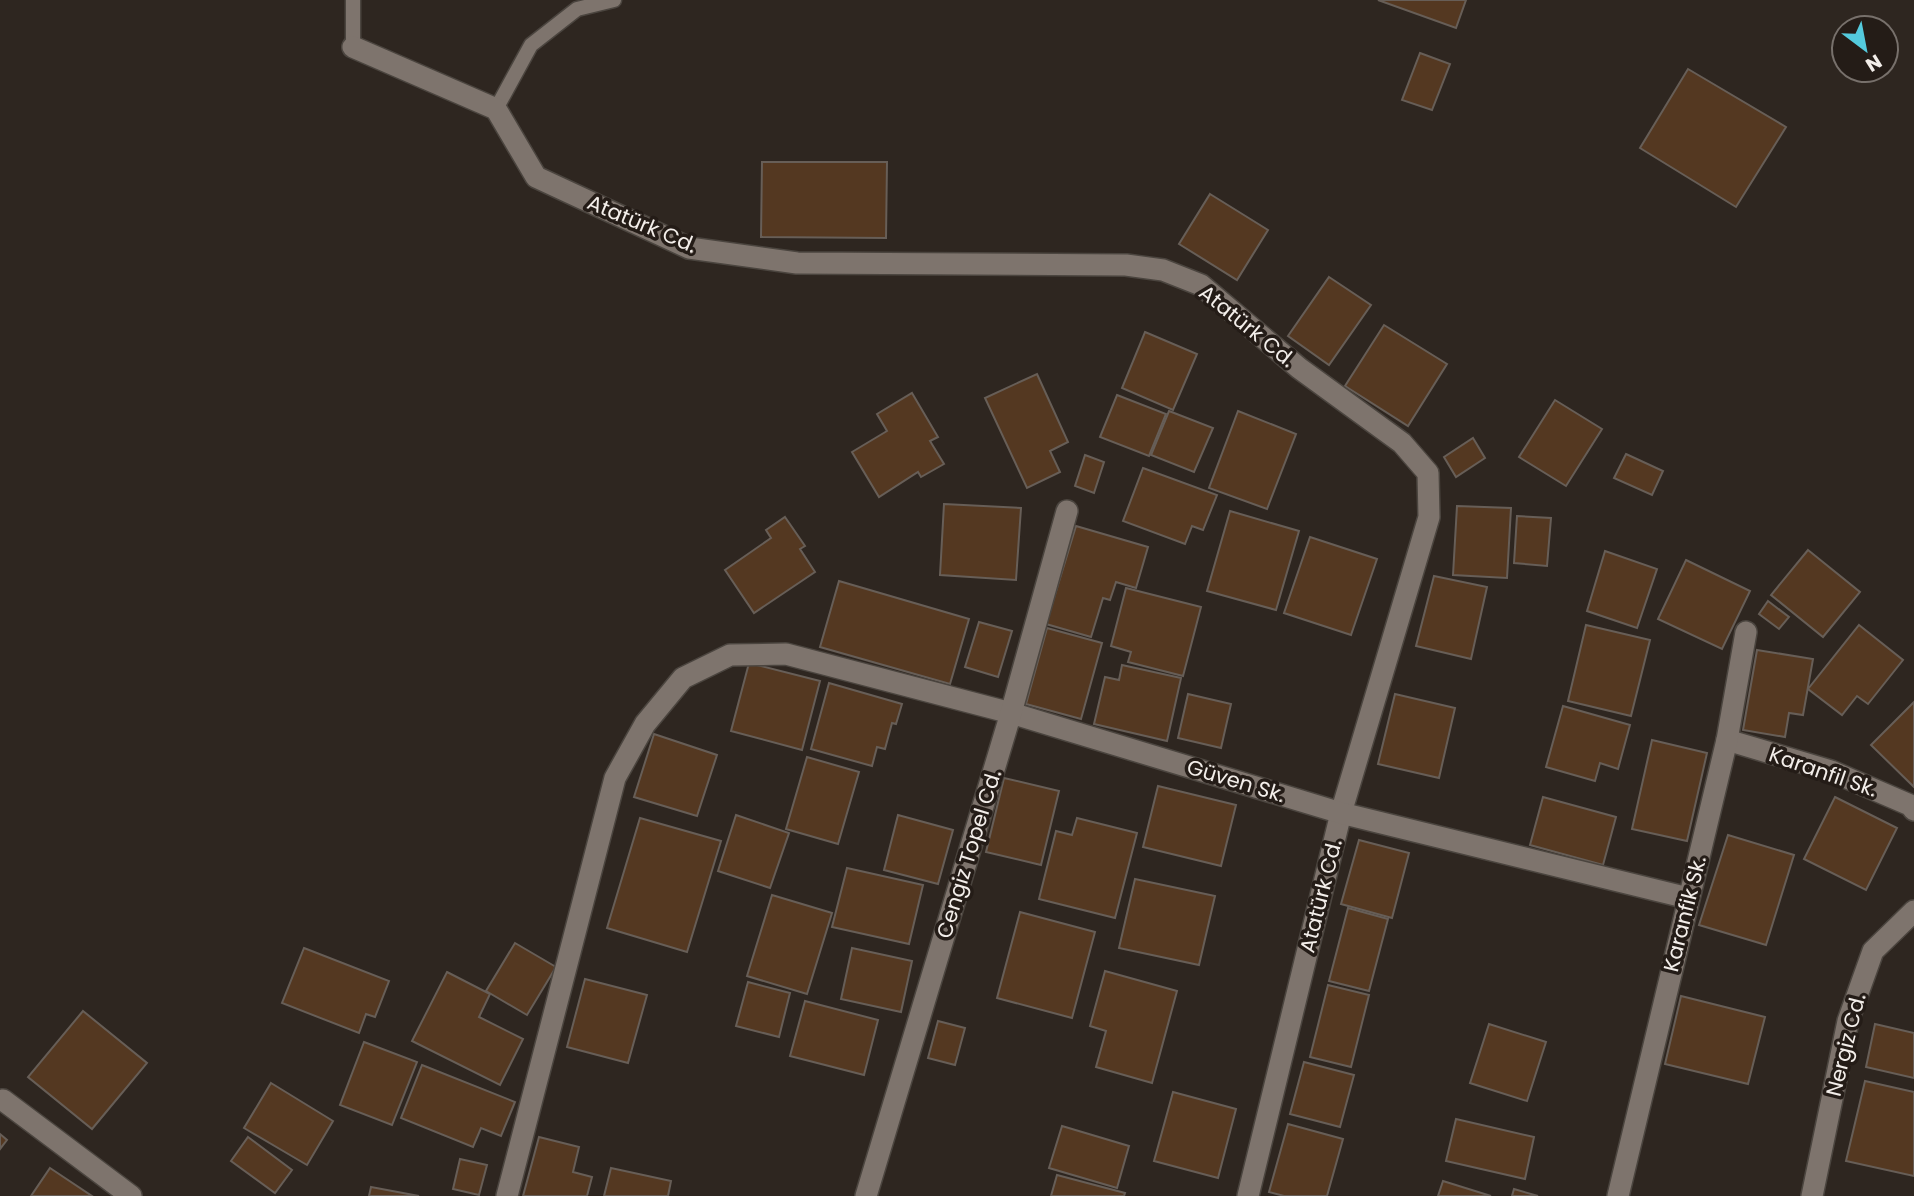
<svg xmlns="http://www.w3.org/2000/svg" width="1914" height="1196" font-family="Poppins,sans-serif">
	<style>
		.building { fill: #543821; stroke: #675e57; stroke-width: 2 }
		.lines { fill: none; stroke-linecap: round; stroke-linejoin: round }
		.lane-casing { stroke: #4b453f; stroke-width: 17 }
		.street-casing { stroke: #4b453f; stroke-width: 24 }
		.lane { stroke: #7e746d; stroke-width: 14 }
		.street { stroke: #7e746d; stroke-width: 21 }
		.labels { text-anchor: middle; stroke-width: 7; stroke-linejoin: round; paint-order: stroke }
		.street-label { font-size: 21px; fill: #f3eeea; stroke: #241c17 }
	</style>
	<rect width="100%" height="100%" fill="#2e2620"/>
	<!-- building -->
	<g class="building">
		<path d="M1378,0H1466L1456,28Z"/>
		<path d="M1420,53L1450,64L1432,110L1402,100Z"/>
		<path d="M1688,69L1786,127L1736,207L1640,148Z"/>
		<path d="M762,162H887L886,238L761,237Z"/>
		<path d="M1210,194L1268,230L1237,280L1179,244Z"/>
		<path d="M1329,277L1371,305L1329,365L1288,336Z"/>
		<path d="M1384,325L1447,364L1408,426L1345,386Z"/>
		<path d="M1145,332L1197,354L1173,410L1122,388Z"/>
		<path d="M1037,374L1068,442L1050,451L1060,472L1027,488L985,398Z"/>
		<path d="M912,393L938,437L930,441L944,464L921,477L918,472L879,497L852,452L887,431L877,414Z"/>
		<path d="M1117,395L1166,414L1149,456L1100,437Z"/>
		<path d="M1555,400L1602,429L1566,486L1519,457Z"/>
		<path d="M1169,411L1213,428L1194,472L1151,455Z"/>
		<path d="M1238,411L1296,434L1267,509L1209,488Z"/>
		<path d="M1473,438L1485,458L1456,477L1444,457Z"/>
		<path d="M1626,454L1663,471L1652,495L1614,478Z"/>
		<path d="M1085,455L1104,462L1094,493L1075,486Z"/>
		<path d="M1143,468L1217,495L1203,530L1192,526L1185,544L1123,521Z"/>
		<path d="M944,504L1021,508L1016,580L940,575Z"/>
		<path d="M1457,506L1511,508L1507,578L1453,575Z"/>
		<path d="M1230,511L1299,531L1276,610L1207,591Z"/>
		<path d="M1517,516L1551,518L1547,566L1514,563Z"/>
		<path d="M785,517L805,546L800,549L815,572L754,613L725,570L771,538L766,530Z"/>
		<path d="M1076,526L1148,547L1136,588L1116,582L1110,600L1103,598L1091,637L1046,624Z"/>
		<path d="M1310,537L1377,559L1351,635L1284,613Z"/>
		<path d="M1808,550L1860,592L1823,637L1771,595Z"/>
		<path d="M1605,551L1657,569L1637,628L1587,611Z"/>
		<path d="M1686,560L1750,591L1722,649L1658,619Z"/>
		<path d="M1434,576L1487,587L1471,659L1416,646Z"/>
		<path d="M839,581L969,619L950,684L820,647Z"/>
		<path d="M1126,588L1201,607L1183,676L1128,662L1131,652L1111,646Z"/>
		<path d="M1768,601L1789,617L1779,629L1759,614Z"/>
		<path d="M979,622L1012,631L998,677L965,667Z"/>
		<path d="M1586,625L1650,640L1631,716L1568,701Z"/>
		<path d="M1859,625L1903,660L1868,704L1857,696L1842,715L1808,689Z"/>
		<path d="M1047,628L1102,643L1081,719L1026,704Z"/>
		<path d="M1757,650L1813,659L1803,715L1789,713L1785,737L1743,730Z"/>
		<path d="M749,663L820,681L802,750L731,731Z"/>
		<path d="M1122,665L1181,678L1167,741L1094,724L1105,677L1119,680Z"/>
		<path d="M829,683L902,704L896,724L892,723L885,749L877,747L872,766L811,749Z"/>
		<path d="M1188,694L1231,704L1221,748L1178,738Z"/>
		<path d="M1395,694L1455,708L1439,778L1378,764Z"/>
		<path d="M1914,702V787L1871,745Z"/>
		<path d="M1563,706L1630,725L1618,769L1600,763L1595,781L1546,767Z"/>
		<path d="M654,734L717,755L697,816L634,797Z"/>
		<path d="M1652,740L1707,753L1687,841L1632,829Z"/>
		<path d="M807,757L859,772L838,844L786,829Z"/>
		<path d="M1004,778L1059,791L1041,865L986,852Z"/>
		<path d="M1158,786L1236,805L1221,866L1143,847Z"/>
		<path d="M1543,797L1616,817L1603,865L1530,845Z"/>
		<path d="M1835,797L1897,828L1866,890L1804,859Z"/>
		<path d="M736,815L789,833L770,888L718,871Z"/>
		<path d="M898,815L953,830L938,884L884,870Z"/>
		<path d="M640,818L721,841L687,952L607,928Z"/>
		<path d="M1077,818L1137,833L1115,918L1039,899L1056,831L1072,835Z"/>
		<path d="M1728,835L1794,855L1766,945L1699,925Z"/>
		<path d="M1359,840L1409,853L1392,918L1341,904Z"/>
		<path d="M847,868L923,885L909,944L832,927Z"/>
		<path d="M1135,879L1215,896L1199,965L1119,948Z"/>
		<path d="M772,895L832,913L807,994L747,976Z"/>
		<path d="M1348,908L1388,919L1369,991L1329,981Z"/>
		<path d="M1020,912L1095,932L1072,1018L997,998Z"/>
		<path d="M515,943L556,967L527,1015L486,991Z"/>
		<path d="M304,948L389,981L375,1017L366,1014L359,1033L282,1003Z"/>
		<path d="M852,948L912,961L901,1012L841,999Z"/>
		<path d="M1105,971L1177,991L1152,1083L1096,1067L1106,1031L1090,1026Z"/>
		<path d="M447,972L490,994L479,1017L523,1039L500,1085L412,1041Z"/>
		<path d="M585,979L647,995L628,1063L567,1047Z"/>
		<path d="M748,982L790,993L779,1037L736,1026Z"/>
		<path d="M1328,985L1369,995L1351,1067L1310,1057Z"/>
		<path d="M1681,996L1765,1017L1748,1084L1665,1064Z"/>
		<path d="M805,1001L878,1020L864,1075L790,1056Z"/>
		<path d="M83,1011L147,1063L92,1129L28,1077Z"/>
		<path d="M938,1021L965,1028L955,1065L928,1058Z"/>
		<path d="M1489,1024L1546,1042L1527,1101L1470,1083Z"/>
		<path d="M1875,1024L1914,1033V1078L1866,1067Z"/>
		<path d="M364,1042L417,1062L392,1125L340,1105Z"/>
		<path d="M1304,1062L1354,1075L1340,1127L1290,1114Z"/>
		<path d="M422,1065L515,1102L501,1136L481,1128L473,1147L401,1118Z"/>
		<path d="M1865,1081L1914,1092V1176L1846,1161Z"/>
		<path d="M271,1083L333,1121L307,1165L244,1128Z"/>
		<path d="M1173,1092L1236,1109L1218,1178L1154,1161Z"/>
		<path d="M1456,1119L1534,1137L1525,1179L1446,1161Z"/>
		<path d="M1288,1124L1343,1139L1327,1196H1284L1269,1192Z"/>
		<path d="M1062,1126L1129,1146L1117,1188L1049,1168Z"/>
		<path d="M0,1134L7,1140L0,1149Z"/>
		<path d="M248,1137L292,1170L275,1193L231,1161Z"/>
		<path d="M539,1137L579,1147L573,1172L592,1177L587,1196H523Z"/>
		<path d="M460,1159L487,1165L479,1195L453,1189Z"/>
		<path d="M50,1168L92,1196H31Z"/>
		<path d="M611,1168L671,1181L668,1196H604Z"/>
		<path d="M1057,1175L1125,1193L1124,1196H1051Z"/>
		<path d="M1443,1181L1491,1196H1438Z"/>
		<path d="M371,1187L419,1196H369Z"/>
		<path d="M1514,1189L1538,1196H1512Z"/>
	</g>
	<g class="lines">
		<!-- lane casing -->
		<g class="lane-casing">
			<g id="lane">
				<path d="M353,0V47"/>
				<path d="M496,109L531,45L577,9L614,0"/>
			</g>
		</g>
		<!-- street casing -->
		<g class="street-casing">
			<g id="street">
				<path d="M353,47L496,109L536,177L689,248L797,263L1126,265L1163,270L1201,285L1299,368L1402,443L1428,473L1429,517L1341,813L1248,1196"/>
				<path d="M1727,740L1831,771L1910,805L1914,810"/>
				<path d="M3,1100L131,1196"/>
				<path d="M507,1196L615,778L645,724L683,678L730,655L786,654L1011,713L1341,813L1688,898"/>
				<path d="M866,1196L1011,713L1067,511"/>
				<path d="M1618,1196L1727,740L1746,632"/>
				<path d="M1812,1196L1848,1021L1873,951L1914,911"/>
			</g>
		</g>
		<!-- lane -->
		<use href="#lane" class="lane"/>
		<!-- street -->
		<use href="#street" class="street"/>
	</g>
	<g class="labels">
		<!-- street labels -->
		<g class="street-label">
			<text transform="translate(642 224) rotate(23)" y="7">Atatürk Cd.</text>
			<text transform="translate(1247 326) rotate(39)" y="7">Atatürk Cd.</text>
			<text transform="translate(1823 772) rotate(19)" y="7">Karanfil Sk.</text>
			<text transform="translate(1236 781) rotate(17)" y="7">Güven Sk.</text>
			<text transform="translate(969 854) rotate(-73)" y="7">Cengiz Topel Cd.</text>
			<text transform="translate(1321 896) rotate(-76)" y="7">Atatürk Cd.</text>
			<text transform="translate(1685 914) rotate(-76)" y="7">Karanfik Sk.</text>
			<text transform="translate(1846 1045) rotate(-76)" y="7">Nergiz Cd.</text>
		</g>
	</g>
	<!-- north arrow -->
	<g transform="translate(1865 49) rotate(148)"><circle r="33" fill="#241c17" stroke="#77706b" stroke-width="2"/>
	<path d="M0-5L12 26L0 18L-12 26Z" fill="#54cadd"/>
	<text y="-10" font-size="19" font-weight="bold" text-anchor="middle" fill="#f3eeea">N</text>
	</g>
</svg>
